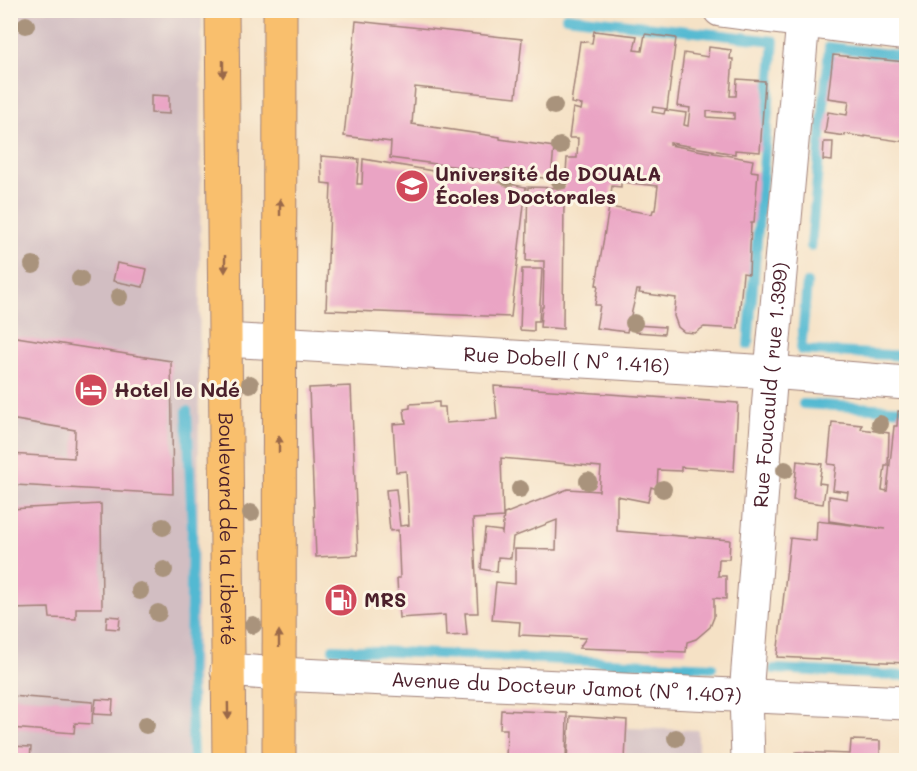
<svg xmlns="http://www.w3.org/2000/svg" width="917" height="771" font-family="Mali,sans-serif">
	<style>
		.industrial { fill: #d2bec2 }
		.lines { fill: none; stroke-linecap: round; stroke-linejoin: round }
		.stream { stroke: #53b9d2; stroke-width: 10 }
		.building { fill: #eaa4c4; fill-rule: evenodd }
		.minor-casing { stroke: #a08078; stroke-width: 35 }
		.major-casing { stroke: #a08078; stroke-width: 35 }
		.minor { stroke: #fff; stroke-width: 33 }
		.major { stroke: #f9bf6d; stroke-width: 33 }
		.tree { fill: #a9937c }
		.oneway { fill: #996749 }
		.labels { text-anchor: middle; stroke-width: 6; stroke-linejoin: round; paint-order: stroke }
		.poi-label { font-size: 20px; font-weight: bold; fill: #4a1f2b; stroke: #fcf5e5; text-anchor: start }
		.street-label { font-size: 20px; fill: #4a1f2b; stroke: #fcf5e5 }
	</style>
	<rect width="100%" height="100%" fill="#fcf5e5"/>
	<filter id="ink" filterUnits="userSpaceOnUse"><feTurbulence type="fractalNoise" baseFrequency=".0167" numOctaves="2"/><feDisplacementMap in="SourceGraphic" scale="12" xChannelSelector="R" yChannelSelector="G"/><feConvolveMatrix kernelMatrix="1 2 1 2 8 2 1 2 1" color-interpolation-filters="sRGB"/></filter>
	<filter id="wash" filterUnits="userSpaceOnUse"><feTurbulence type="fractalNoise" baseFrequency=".008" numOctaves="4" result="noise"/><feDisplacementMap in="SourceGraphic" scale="24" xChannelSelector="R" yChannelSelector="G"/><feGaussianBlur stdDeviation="1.35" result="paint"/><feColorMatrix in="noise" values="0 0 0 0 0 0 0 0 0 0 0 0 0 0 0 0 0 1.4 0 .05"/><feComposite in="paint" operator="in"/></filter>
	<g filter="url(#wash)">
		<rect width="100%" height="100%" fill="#f5e1c5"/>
		<!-- industrial -->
		<g class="industrial">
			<path d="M10,11H202L196,760H11Z"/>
			<path d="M626,728L698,730V760H625Z"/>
		</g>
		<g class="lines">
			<!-- stream -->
			<g class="stream">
				<path d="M566,17L774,41L748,345"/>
				<path d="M811,246L829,47L906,56"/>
				<path d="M807,283L801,350L906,356"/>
				<path d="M803,404L906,410"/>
				<path d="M187,411L192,525L190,676L193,760"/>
				<path d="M333,649L712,667"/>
				<path d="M774,669L906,676"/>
			</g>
		</g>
		<g id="blocks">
			<!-- building -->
			<g class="building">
				<path d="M356,21L522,39L516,97L415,87L412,124L500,137V139L554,147L551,179L390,158L391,142L344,136Z"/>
				<path d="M594,31L637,36L634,50L642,51L645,34L676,38L667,109L653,107L652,112L664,114L665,110L686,113L684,125L688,126L690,108L677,106L684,53L708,57L709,47L731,50L730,59H733L730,96H736L737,79L765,81L760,152L735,150V154L670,143V145L753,160L751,171L758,172L754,223H751L749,274L743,273L738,329L704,327L695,333L684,332L678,327L674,316L676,298L639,293L640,290H637L627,332L596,328L600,305H595L598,285H596L609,207L652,214L653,210H655L658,186L621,182V187L612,186L610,202L564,196L563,329L540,327L542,307H543L544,261H526L528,187L565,188L567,158H577L578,138H569L573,108L581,110L582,105L571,103L580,41L592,43ZM707,111L734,113V119L707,117Z"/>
				<path d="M833,55L906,62V142L865,136V137L845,134V136L825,133L828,112L847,115L849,101L828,98Z"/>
				<path d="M151,95L169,96V114L151,113Z"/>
				<path d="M824,142H833L832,161L823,160Z"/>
				<path d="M321,156L359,159L357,184H362L363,159L526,187L511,317L326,310L331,184L322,183Z"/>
				<path d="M117,263L147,269L143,287L113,281Z"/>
				<path d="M522,269H542L539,321H534V331L520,330Z"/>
				<path d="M635,325L665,327L664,334L635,332Z"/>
				<path d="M10,336L171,361L173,494L15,485L14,507H10V454L74,458L75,430L10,419Z"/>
				<path d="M351,386L358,555L316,557L309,388Z"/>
				<path d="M494,386L738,403L734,471L681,467V471L658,470L657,489L651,487L648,502L617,496V531L730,540L729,559H719L718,576H726V599L714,598V617L710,627L696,639L687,642L686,652L579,648L586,638L519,635L520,622L492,620L496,582L515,584V549L556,550L557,520L513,537L511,558L498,557L497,572L481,569L485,529L501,531L502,533L504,514L568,489L599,491L601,467L501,458L503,517L473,519L478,613H465L467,635L446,636L445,615L399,618L397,578H400L398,530L390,531L386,490L396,489L400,526L409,525L406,471L396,472L393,424L406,423L404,409L410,408V404L439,402V407H445L446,423L497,419Z"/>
				<path d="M898,411L906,412V663L777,657L790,538L816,541L817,521L885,529L829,521V496L847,499L848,492L833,490L836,465L828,464L832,422L862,425L861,429L889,433L888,466H885L882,490L887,491L894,426H897Z"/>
				<path d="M797,461L822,464L819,483L826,484L823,504L793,500Z"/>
				<path d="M101,504L102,608H76V619L50,618L49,608L10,609V509Z"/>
				<path d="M107,616L120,617L119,629L106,628Z"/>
				<path d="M10,696L93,702L92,724L75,723L74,733L10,728Z"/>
				<path d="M96,699L113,700L112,715L94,714Z"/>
				<path d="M501,710L567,713L566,760H506L507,729H500Z"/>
				<path d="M570,716L627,720L625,760H567Z"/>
				<path d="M851,740L880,741V760H796V752L850,754Z"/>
				<path d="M10,746L31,747L30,760H10Z"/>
			</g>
		</g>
	</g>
	<g filter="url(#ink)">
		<use href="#blocks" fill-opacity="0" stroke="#a08078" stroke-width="1.5"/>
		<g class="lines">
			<!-- minor casing -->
			<g class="minor-casing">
				<g id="minor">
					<path d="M720,10L906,34"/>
					<path id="s1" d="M225,340L771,372L906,383"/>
					<path id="s2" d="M227,670L278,674L906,703"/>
					<path id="s3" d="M748,760L746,695L771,372L804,10"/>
				</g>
			</g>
			<!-- major casing -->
			<g class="major-casing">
				<g id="major">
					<path id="s4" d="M222,10L229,760"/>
					<path d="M279,760L280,10"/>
				</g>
			</g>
			<!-- minor -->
			<use href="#minor" class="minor"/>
			<!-- major -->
			<use href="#major" class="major"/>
		</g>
		<!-- trees -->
		<g class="tree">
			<circle cx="26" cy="25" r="9"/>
			<circle cx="554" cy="106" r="9"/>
			<circle cx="560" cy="146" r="9"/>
			<circle cx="508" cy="178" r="9"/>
			<circle cx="560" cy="181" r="9"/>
			<circle cx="33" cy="265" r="9"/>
			<circle cx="80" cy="279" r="9"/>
			<circle cx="119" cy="297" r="9"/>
			<circle cx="634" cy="323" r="9"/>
			<circle cx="250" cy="384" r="9"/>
			<circle cx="880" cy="424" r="9"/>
			<circle cx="785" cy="470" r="9"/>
			<circle cx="588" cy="481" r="9"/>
			<circle cx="520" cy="489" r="9"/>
			<circle cx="663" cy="489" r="9"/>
			<circle cx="251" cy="513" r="9"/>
			<circle cx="163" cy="527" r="9"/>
			<circle cx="164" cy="570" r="9"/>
			<circle cx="140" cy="591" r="9"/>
			<circle cx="158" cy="613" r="9"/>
			<circle cx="253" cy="625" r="9"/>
			<circle cx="146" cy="725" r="9"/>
			<circle cx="676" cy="738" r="9"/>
		</g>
		<!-- one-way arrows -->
		<defs><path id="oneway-solid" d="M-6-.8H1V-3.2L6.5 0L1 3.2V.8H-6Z" transform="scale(1.5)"/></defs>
		<g class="oneway">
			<use href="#oneway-solid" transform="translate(223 69) rotate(90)"/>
			<use href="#oneway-solid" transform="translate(280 207) rotate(-90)"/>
			<use href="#oneway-solid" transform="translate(225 264) rotate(90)"/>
			<use href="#oneway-solid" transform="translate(279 444) rotate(-90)"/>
			<use href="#oneway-solid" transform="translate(279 639) rotate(-90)"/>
			<use href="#oneway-solid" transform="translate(228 711) rotate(89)"/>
		</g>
	</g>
	<!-- icons -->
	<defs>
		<g id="school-disc" transform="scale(1.725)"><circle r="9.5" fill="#d1495b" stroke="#fcf5e5"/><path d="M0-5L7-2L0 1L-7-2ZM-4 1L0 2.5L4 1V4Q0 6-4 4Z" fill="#fff"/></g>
		<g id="hotel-disc" transform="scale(1.725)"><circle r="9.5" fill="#d1495b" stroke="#fcf5e5"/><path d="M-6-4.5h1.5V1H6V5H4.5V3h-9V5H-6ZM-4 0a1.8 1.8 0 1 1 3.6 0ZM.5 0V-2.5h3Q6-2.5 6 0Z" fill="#fff"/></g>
		<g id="fuel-disc" transform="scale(1.725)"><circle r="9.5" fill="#d1495b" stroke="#fcf5e5"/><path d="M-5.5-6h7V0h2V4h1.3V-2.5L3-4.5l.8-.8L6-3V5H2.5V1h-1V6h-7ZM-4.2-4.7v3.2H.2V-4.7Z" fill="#fff"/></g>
	</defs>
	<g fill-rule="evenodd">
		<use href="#school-disc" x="412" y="186"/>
		<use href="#hotel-disc" x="91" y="390"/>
		<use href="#fuel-disc" x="341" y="600"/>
	</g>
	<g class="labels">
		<!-- poi labels -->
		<g class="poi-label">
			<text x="435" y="181">Université de DOUALA<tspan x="435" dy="23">Écoles Doctorales</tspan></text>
			<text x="114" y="397">Hotel le Ndé</text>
			<text x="364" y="607">MRS</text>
		</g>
		<!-- street labels -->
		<g class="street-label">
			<text dy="7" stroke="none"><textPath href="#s1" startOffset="342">Rue Dobell ( N° 1.416)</textPath></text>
			<text dy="7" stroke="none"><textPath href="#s3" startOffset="376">Rue Foucauld ( rue 1.399)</textPath></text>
			<text dy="7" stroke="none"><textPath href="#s4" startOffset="519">Boulevard de la Liberté</textPath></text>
			<text dy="7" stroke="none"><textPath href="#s2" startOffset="340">Avenue du Docteur Jamot (N° 1.407)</textPath></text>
		</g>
	</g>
	<!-- margin -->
	<rect width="917" height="771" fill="none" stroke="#fcf5e5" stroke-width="36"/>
</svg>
